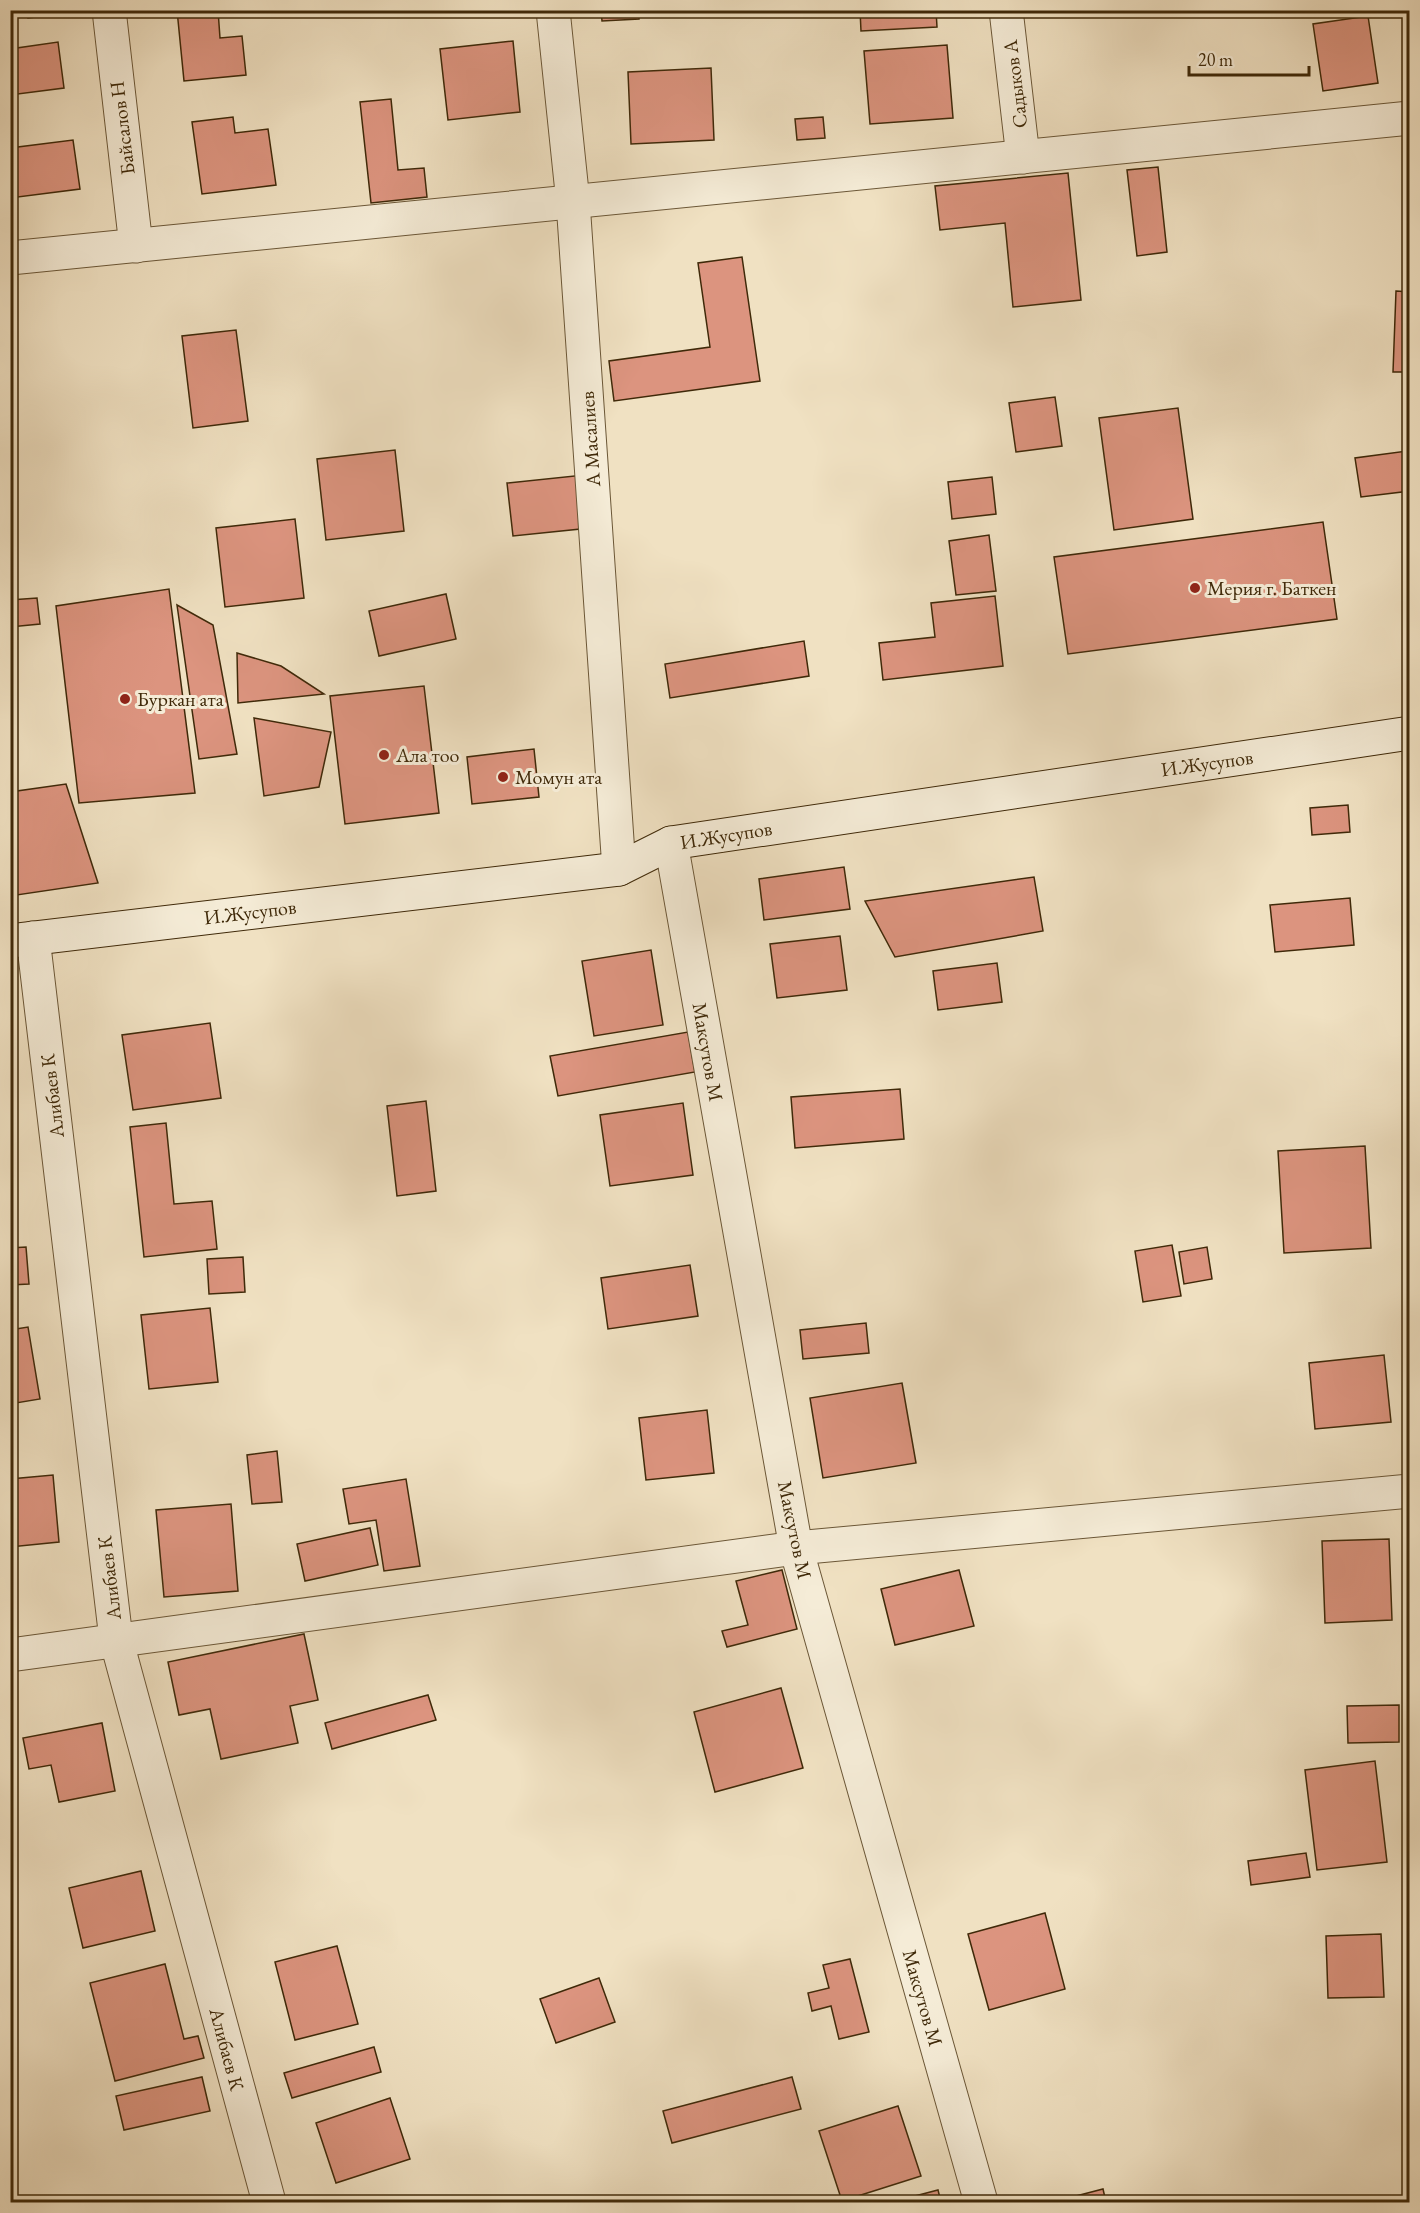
<svg xmlns="http://www.w3.org/2000/svg" width="1420" height="2213" font-family="'EB Garamond',serif">
	<style>
		.building { fill: #dc947f; stroke: #3f2909; stroke-width: 1.5 }
		.lines { fill: none; stroke-linecap: round; stroke-linejoin: round }
		.street-casing { stroke: #6b5737; stroke-width: 35 }
		.secondary-casing { stroke: #3f2909; stroke-width: 35 }
		.street { stroke: #f5ecd7; stroke-width: 33 }
		.secondary { stroke: #f5ecd7; stroke-width: 33 }
		.poi-dot { fill: #8f2418; stroke: #f5ecd7; stroke-width: 2 }
		.labels { text-anchor: middle; stroke-width: 6; stroke-linejoin: round; paint-order: stroke }
		.street-label { font-size: 20px; fill: #3f2909; stroke: #f5ecd7 }
		.poi-label { font-size: 20px; fill: #3f2909; stroke: #f5ecd7; text-anchor: start }
	</style>
	<rect width="100%" height="100%" fill="#f0e1c2"/>
	<filter id="stains"><feTurbulence type="fractalNoise" baseFrequency=".00333" numOctaves="4"/><feColorMatrix values="0 0 0 0 .2 0 0 0 0 .09 0 0 0 0 .02 0 0 0 .5 -.17"/></filter>
	<radialGradient id="worn" r=".72"><stop offset=".6" stop-color="#630" stop-opacity="0"/><stop offset="1" stop-color="#630" stop-opacity=".3"/></radialGradient>
	<!-- building -->
	<g class="building">
		<path d="M27,10H52L53,15L28,18Z"/>
		<path d="M177,10H218L220,38L242,36L246,75L184,81Z"/>
		<path d="M601,10H639V19L602,21Z"/>
		<path d="M860,10H936L937,27L861,31Z"/>
		<path d="M1368,16L1378,83L1323,91L1313,24Z"/>
		<path d="M513,41L520,112L448,120L440,49Z"/>
		<path d="M58,42L64,88L10,95V49Z"/>
		<path d="M947,45L953,118L870,124L864,51Z"/>
		<path d="M711,68L714,140L631,144L628,72Z"/>
		<path d="M391,99L398,170L424,168L427,197L371,203L360,102Z"/>
		<path d="M233,117L235,133L268,129L276,185L202,194L192,122Z"/>
		<path d="M823,117L825,138L797,140L795,119Z"/>
		<path d="M73,140L80,189L10,198V148Z"/>
		<path d="M1158,167L1167,252L1137,256L1127,170Z"/>
		<path d="M1068,173L1081,300L1013,307L1005,223L940,230L935,186Z"/>
		<rect x="1404" y="224" width="6" height="36"/>
		<path d="M742,257L760,381L614,401L609,361L710,347L698,263Z"/>
		<path d="M1396,291L1410,292V372H1393Z"/>
		<path d="M236,330L248,421L193,428L182,336Z"/>
		<path d="M1055,397L1062,446L1016,452L1009,403Z"/>
		<path d="M1178,408L1193,519L1114,530L1099,418Z"/>
		<path d="M395,450L404,531L326,540L317,459Z"/>
		<path d="M1407,451L1410,491L1361,497L1355,458Z"/>
		<path d="M584,475L590,528L513,536L507,483Z"/>
		<path d="M992,477L996,514L952,519L948,482Z"/>
		<path d="M295,519L304,598L225,607L216,528Z"/>
		<path d="M1323,522L1337,619L1068,654L1054,557Z"/>
		<path d="M989,535L996,591L956,595L949,541Z"/>
		<path d="M169,589L195,793L79,803L56,606Z"/>
		<path d="M446,594L456,639L379,656L369,611Z"/>
		<path d="M995,596L1003,666L883,680L879,643L935,637L931,603Z"/>
		<path d="M37,598L40,624L10,627V600Z"/>
		<path d="M177,605L213,625L237,754L199,759Z"/>
		<path d="M804,641L809,676L670,698L665,664Z"/>
		<path d="M237,653L281,666L324,694L238,703Z"/>
		<path d="M424,686L439,813L345,824L330,696Z"/>
		<path d="M254,718L331,732L319,787L264,796Z"/>
		<path d="M534,749L539,797L472,804L467,757Z"/>
		<path d="M66,784L98,883L10,896V792Z"/>
		<path d="M1348,805L1350,832L1312,835L1310,808Z"/>
		<path d="M844,867L850,909L764,920L759,879Z"/>
		<path d="M1034,877L1043,931L895,957L865,901Z"/>
		<path d="M1350,898L1354,945L1275,952L1270,905Z"/>
		<path d="M840,936L847,990L777,998L770,944Z"/>
		<path d="M651,950L663,1025L594,1036L582,961Z"/>
		<path d="M997,963L1002,1002L938,1010L933,971Z"/>
		<path d="M10,979L14,1014L10,1015Z"/>
		<path d="M210,1023L221,1098L133,1110L122,1035Z"/>
		<path d="M688,1032L695,1072L558,1096L550,1056Z"/>
		<path d="M900,1089L904,1139L795,1148L791,1097Z"/>
		<path d="M426,1101L436,1191L397,1196L387,1106Z"/>
		<path d="M683,1103L693,1175L610,1186L600,1115Z"/>
		<path d="M166,1123L174,1204L212,1201L217,1249L144,1257L130,1127Z"/>
		<path d="M1365,1146L1371,1248L1284,1253L1278,1151Z"/>
		<path d="M1172,1245L1181,1296L1143,1302L1135,1251Z"/>
		<path d="M26,1247L29,1284L10,1285V1248Z"/>
		<path d="M1207,1247L1212,1279L1184,1284L1179,1252Z"/>
		<path d="M243,1257L245,1292L209,1294L207,1259Z"/>
		<path d="M690,1265L698,1316L608,1329L601,1278Z"/>
		<path d="M210,1308L218,1382L149,1389L141,1315Z"/>
		<path d="M866,1323L869,1353L803,1359L800,1330Z"/>
		<path d="M28,1327L40,1399L16,1403L10,1367V1330Z"/>
		<path d="M1384,1355L1391,1422L1315,1429L1309,1363Z"/>
		<path d="M902,1383L916,1463L823,1478L810,1398Z"/>
		<path d="M707,1410L714,1473L646,1480L639,1418Z"/>
		<path d="M277,1451L282,1502L252,1504L247,1455Z"/>
		<path d="M53,1475L59,1542L10,1547V1479Z"/>
		<path d="M406,1479L420,1566L384,1571L376,1520L349,1524L343,1489Z"/>
		<path d="M231,1504L238,1591L164,1597L156,1510Z"/>
		<path d="M370,1528L378,1565L305,1581L297,1544Z"/>
		<path d="M1389,1539L1392,1620L1325,1623L1322,1541Z"/>
		<path d="M782,1570L797,1629L727,1647L722,1631L748,1625L736,1581Z"/>
		<path d="M959,1570L974,1626L895,1645L881,1589Z"/>
		<path d="M304,1634L318,1700L290,1706L298,1743L221,1759L210,1709L179,1715L168,1662Z"/>
		<path d="M781,1688L803,1768L715,1792L694,1712Z"/>
		<path d="M428,1695L436,1720L332,1749L325,1723Z"/>
		<path d="M1399,1705V1742L1348,1743L1347,1706Z"/>
		<path d="M102,1723L115,1791L59,1802L51,1765L29,1769L23,1738Z"/>
		<path d="M1375,1761L1387,1862L1317,1870L1305,1770Z"/>
		<path d="M1306,1853L1310,1877L1251,1885L1248,1861Z"/>
		<path d="M141,1871L155,1931L83,1948L69,1888Z"/>
		<path d="M1045,1913L1065,1989L989,2010L968,1934Z"/>
		<path d="M1381,1934L1384,1997L1328,1998L1326,1936Z"/>
		<path d="M337,1946L358,2024L295,2040L275,1962Z"/>
		<path d="M850,1959L869,2032L839,2039L831,2006L812,2011L808,1993L829,1988L823,1965Z"/>
		<path d="M165,1964L184,2039L198,2036L204,2058L115,2081L90,1983Z"/>
		<path d="M599,1978L615,2022L556,2043L540,1999Z"/>
		<path d="M374,2047L381,2072L292,2098L284,2073Z"/>
		<path d="M202,2077L210,2111L124,2130L116,2096Z"/>
		<path d="M792,2077L801,2109L672,2143L663,2111Z"/>
		<path d="M390,2098L410,2159L336,2183L316,2123Z"/>
		<path d="M898,2106L921,2176L842,2201L819,2131Z"/>
		<path d="M1103,2189L1106,2202H1053Z"/>
		<path d="M938,2190L941,2202H892Z"/>
	</g>
	<g class="lines">
		<!-- street casing -->
		<g class="street-casing">
			<g id="street">
				<path d="M109,10L136,246"/>
				<path d="M553,10L573,202L619,869"/>
				<path d="M1006,10L1023,157"/>
				<path d="M10,258L1410,118"/>
				<path d="M671,843L796,1548L981,2202"/>
				<path d="M33,938L116,1639L269,2202"/>
				<path d="M10,1655L796,1548L1410,1491"/>
			</g>
		</g>
		<!-- secondary casing -->
		<g class="secondary-casing">
			<path id="secondary" d="M10,941L619,869L671,843L1410,733"/>
		</g>
		<!-- street -->
		<use href="#street" class="street"/>
		<!-- secondary -->
		<use href="#secondary" class="secondary"/>
	</g>
	<!-- markers -->
	<g class="poi-dot">
		<circle cx="1195" cy="588" r="6"/>
		<circle cx="125" cy="699" r="6"/>
		<circle cx="384" cy="755" r="6"/>
		<circle cx="503" cy="777" r="6"/>
	</g>
	<g class="labels">
		<!-- street labels -->
		<g class="street-label">
			<text transform="translate(1015 84) rotate(-97)" y="7">Садыков А</text>
			<text transform="translate(122 128) rotate(-97)" y="7">Байсалов Н</text>
			<text transform="translate(590 439) rotate(-94)" y="7">А Масалиев</text>
			<text transform="translate(1207 763) rotate(-8)" y="7">И.Жусупов</text>
			<text transform="translate(726 835) rotate(-9)" y="7">И.Жусупов</text>
			<text transform="translate(250 912) rotate(-7)" y="7">И.Жусупов</text>
			<text transform="translate(708 1052) rotate(80)" y="7">Максутов М</text>
			<text transform="translate(52 1096) rotate(-97)" y="7">Алибаев К</text>
			<text transform="translate(795 1530) rotate(78)" y="7">Максутов М</text>
			<text transform="translate(109 1578) rotate(-97)" y="7">Алибаев К</text>
			<text transform="translate(923 1998) rotate(74)" y="7">Максутов М</text>
			<text transform="translate(227 2049) rotate(75)" y="7">Алибаев К</text>
		</g>
		<!-- poi labels -->
		<g class="poi-label">
			<text x="1207" y="595">Мерия г. Бaткен</text>
			<text x="137" y="706">Буркан ата</text>
			<text x="396" y="762">Ала тоо</text>
			<text x="515" y="784">Момун ата</text>
		</g>
	</g>
	<!-- margin -->
	<rect width="1420" height="2213" fill="none" stroke="#f0e1c2" stroke-width="36"/>
	<rect x="12" y="12" width="1396" height="2189" fill="none" stroke="#3f2909" stroke-width="3"/>
	<rect x="18" y="18" width="1384" height="2177" fill="none" stroke="#3f2909" stroke-width="1.5"/>
	<!-- scale -->
	<path d="M1189 66v9h120v-9" fill="none" stroke="#3f2909" stroke-width="3"/>
	<text x="1198" y="66" font-size="18" fill="#3f2909" stroke="#f5ecd7" stroke-width="4.5" paint-order="stroke">20 m</text>
	<rect width="100%" height="100%" filter="url(#stains)"/>
	<rect width="100%" height="100%" fill="url(#worn)"/>
</svg>
